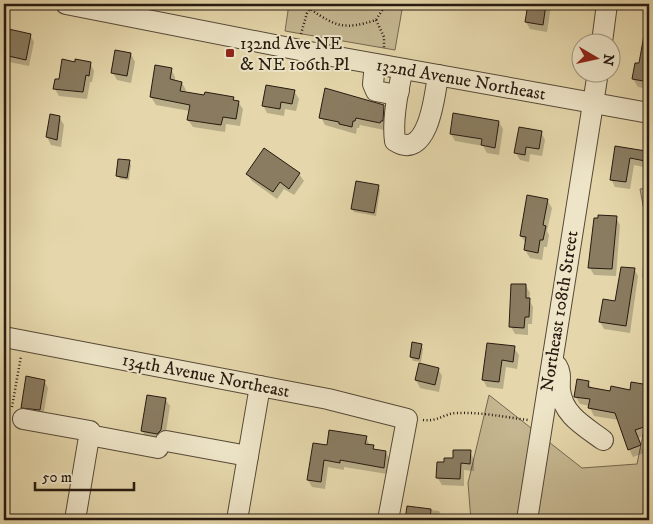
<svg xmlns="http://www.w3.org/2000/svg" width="653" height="524" font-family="'IM FELL DW Pica',serif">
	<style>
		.green { fill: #c5b791; stroke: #766850 }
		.shadow { fill: #0003 }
		.building { fill: #8a7c61; stroke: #271a10 }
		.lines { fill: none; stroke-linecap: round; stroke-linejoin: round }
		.minor-casing { stroke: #564937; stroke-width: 22 }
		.path { stroke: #271a10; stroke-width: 2.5; stroke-dasharray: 1 2.5; stroke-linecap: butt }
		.minor { stroke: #eee5c8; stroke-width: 20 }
		.poi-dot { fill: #8f2418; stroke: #eee5c8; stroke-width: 2 }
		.labels { text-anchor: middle; stroke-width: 4; stroke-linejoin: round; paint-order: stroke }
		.poi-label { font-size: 18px; fill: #271a10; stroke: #eee5c8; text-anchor: start }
		.street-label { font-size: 18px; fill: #271a10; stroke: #eee5c8 }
	</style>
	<rect width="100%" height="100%" fill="#e5d7ab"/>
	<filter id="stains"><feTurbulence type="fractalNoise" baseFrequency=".004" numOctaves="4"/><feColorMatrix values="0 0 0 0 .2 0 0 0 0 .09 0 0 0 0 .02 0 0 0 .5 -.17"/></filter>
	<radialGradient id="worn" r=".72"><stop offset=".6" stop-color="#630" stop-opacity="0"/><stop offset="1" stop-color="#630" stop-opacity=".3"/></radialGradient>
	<!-- green -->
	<g class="green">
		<path d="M289,4H403L395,50L285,31Z"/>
		<path d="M649,188V237L640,189Z"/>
		<path d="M489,395L582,468L637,464L649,405V520H471L468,483Z"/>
	</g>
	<!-- shadow -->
	<g class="shadow">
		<path d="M529,4H550L551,6L547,32L530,29L526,22Z"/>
		<path d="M4,29L30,35L34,42L29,66L4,61Z"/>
		<path d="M643,49L649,50V89L638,87L633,79L640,65Z"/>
		<path d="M131,54L135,62L131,83L117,80L113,73Z"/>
		<path d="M76,63H90L94,71L92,82H90L87,99L59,96L55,89Z"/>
		<path d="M171,69L175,77V81L182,83L186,90L185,93L233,98L235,101L238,102L243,109L240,126L226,124L225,132L193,127L188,120L190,111L156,105L151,97Z"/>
		<path d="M294,91L299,99L296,111L285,109L284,116L267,113L263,105Z"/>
		<path d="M383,106L388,113L384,130L360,125L359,128H357L356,134L325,125L321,117Z"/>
		<path d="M60,118L64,125L61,147L51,145L47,137Z"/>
		<path d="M499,122L503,129L499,155L487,153L483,146L455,141L451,134Z"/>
		<path d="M541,132L545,140L542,156L530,154L529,162L520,160L516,153Z"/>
		<path d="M616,147L645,152L649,159L648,168L634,165L630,189L615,187L611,179Z"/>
		<path d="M129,161L131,165L129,180L120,179L118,176Z"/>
		<path d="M247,174H299L304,181L294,195L284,189L277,199L252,181Z"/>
		<path d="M378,186L380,190L376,216L354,212L352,209Z"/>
		<path d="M547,200L552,208L547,231L549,235L547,247H544L542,260L530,258L525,250L526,244L521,236Z"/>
		<path d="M616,218L620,225L616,276L594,275L590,268Z"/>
		<path d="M643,265L649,266V281H644L642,277Z"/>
		<path d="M634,269L638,276L630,333L604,329L600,322L616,302Z"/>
		<path d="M526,286L530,293L529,300L533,307L532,324H528V335L515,334L511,327Z"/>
		<path d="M413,344L421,345L423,349L421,362L413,361L411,357Z"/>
		<path d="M488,344L514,348L519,355L517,369L506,367L503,389L487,387L483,380Z"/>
		<path d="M438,369L442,376L439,392L420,388L416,380Z"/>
		<path d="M44,381L48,388L43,417L26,415L22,407Z"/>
		<path d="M588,382L592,389L611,393L631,391L632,383L649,386V424L647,425L649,434L639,438L644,453L633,457L629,449L619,420L594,416L590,408V406L580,404L575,396Z"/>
		<path d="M165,399L170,406L165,438H147L142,431Z"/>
		<path d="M366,437L370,446H373L375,450L386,452L390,460L387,474L344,467V470L328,467L325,489L312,487L308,480L328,446Z"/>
		<path d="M470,452L474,459V471L464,470V486L442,485L437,477L445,463Z"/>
		<path d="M408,507L439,511L443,520H406Z"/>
	</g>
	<!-- building -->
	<g class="building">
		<path d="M528,4H546L543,25L525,22Z"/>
		<path d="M4,28L31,34L26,60L4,55Z"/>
		<path d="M644,35L649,36V82L632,79L635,63H639Z"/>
		<path d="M115,50L131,53L127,76L111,73Z"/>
		<path d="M62,59L75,62V59L91,62L89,76L86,75L83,92L53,89L55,79H59Z"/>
		<path d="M155,65L172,68L170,79L182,82L180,91L204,95L205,92L234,97L233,100L239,101L236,119L223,117L221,125L187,120L190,105L150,97Z"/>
		<path d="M266,85L295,90L292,104L281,102L280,109L262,106Z"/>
		<path d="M325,88L384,105L383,121H381L380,123L356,118L355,121H353L352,127L339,124V122L319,118Z"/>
		<path d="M453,113L499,121L495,148L481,145L482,139L450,134Z"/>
		<path d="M50,114L60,116L57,140L46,137Z"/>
		<path d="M519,127L542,131L539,149L526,147L525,155L514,153Z"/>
		<path d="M615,146L646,151L645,161L630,158L626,182L610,180Z"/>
		<path d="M264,148L300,173L289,189L280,182L273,192L246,174Z"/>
		<path d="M118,159L130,160L127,178L116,176Z"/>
		<path d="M356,181L379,185L374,213L351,209Z"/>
		<path d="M527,195L548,199L543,225L546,226L543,240H540L538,253L524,250L526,237L520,236Z"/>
		<path d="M598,215L617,216L612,269L588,268L594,218H598Z"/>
		<path d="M621,267L635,268L626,326L599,322L603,299L615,301Z"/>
		<path d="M511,284H526V298H530L529,317H525L524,328L509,327Z"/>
		<path d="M412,342L422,344L419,359L410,357Z"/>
		<path d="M487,343L515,346L513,362L502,360L499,382L482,380Z"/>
		<path d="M419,363L439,368L435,385L415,380Z"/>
		<path d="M26,376L45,380L40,410L21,408Z"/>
		<path d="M577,379L589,381L588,387L610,391L611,386L630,390L631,382L649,385L647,401L649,408V415L644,417L647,426L635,430L641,445L628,450L615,413L588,408L590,399L574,397Z"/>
		<path d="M147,395L166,398L161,430L157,434L141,431Z"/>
		<path d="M329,430L367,436L365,444L374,445L373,449L386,451L384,468L340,460V463L324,460L321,482L307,480L313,443L327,445Z"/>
		<path d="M453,450H471L470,464L461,463L460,479L436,478L437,462H444V458H453Z"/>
		<path d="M407,506L431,509L430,520H405Z"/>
	</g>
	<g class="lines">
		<!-- minor casing -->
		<g class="minor-casing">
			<g id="minor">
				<path d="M66,4L315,53L649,113"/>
				<path d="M602,42L607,4"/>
				<path d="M375,64L373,84L376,91L391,94L399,91"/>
				<path d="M403,69C398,90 392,120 395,141C428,162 435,95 438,75"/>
				<path d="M4,337L328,399L407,419L388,520"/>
				<path d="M557,366C562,374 559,381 560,390C563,415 584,426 603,440"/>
				<path d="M23,419L90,431L75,520"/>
				<path d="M89,435L158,448"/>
				<path d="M166,441L248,456"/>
				<path d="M237,520L260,386"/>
				<path d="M527,520L598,72"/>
			</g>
		</g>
		<!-- path -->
		<g class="path">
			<path d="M376,20L384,37V49"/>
			<path d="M301,34L307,13L310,9C337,27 344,30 376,20L386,4"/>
			<path d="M12,407L21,356"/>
			<path d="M423,420C438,422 445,413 457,413C481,412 504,417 528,420"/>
			<path d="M4,454L8,427"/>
		</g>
		<!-- minor -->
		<use href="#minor" class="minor"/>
	</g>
	<!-- markers -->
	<rect class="poi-dot" x="225" y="48" width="10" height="10" rx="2.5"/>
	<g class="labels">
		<!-- poi labels -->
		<g class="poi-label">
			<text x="240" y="49">132nd Ave NE<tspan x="240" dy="21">&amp; NE 106th Pl</tspan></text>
		</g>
		<!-- street labels -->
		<g class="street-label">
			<text transform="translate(461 79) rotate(10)" y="6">132nd Avenue Northeast</text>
			<text transform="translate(559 311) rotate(-81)" y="6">Northeast 108th Street</text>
			<text transform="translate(206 375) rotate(11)" y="6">134th Avenue Northeast</text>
		</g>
	</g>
	<!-- margin -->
	<rect width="653" height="524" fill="none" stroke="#e5d7ab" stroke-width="20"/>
	<rect x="5" y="5" width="643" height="514" fill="none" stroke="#271a10" stroke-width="2.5"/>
	<rect x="10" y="10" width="633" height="504" fill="none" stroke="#271a10"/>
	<!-- north arrow -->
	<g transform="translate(596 58) rotate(99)"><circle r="24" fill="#eee5c8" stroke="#9e947e"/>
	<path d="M0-4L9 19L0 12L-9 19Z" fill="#8f2418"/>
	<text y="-8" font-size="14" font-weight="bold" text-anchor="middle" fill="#271a10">N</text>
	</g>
	<!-- scale -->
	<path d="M35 482v8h99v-8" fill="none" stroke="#271a10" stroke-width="2.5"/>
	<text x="42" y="482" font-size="15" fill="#271a10" stroke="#eee5c8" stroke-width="4" paint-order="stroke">50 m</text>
	<rect width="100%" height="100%" filter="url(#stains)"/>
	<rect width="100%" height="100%" fill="url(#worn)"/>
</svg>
